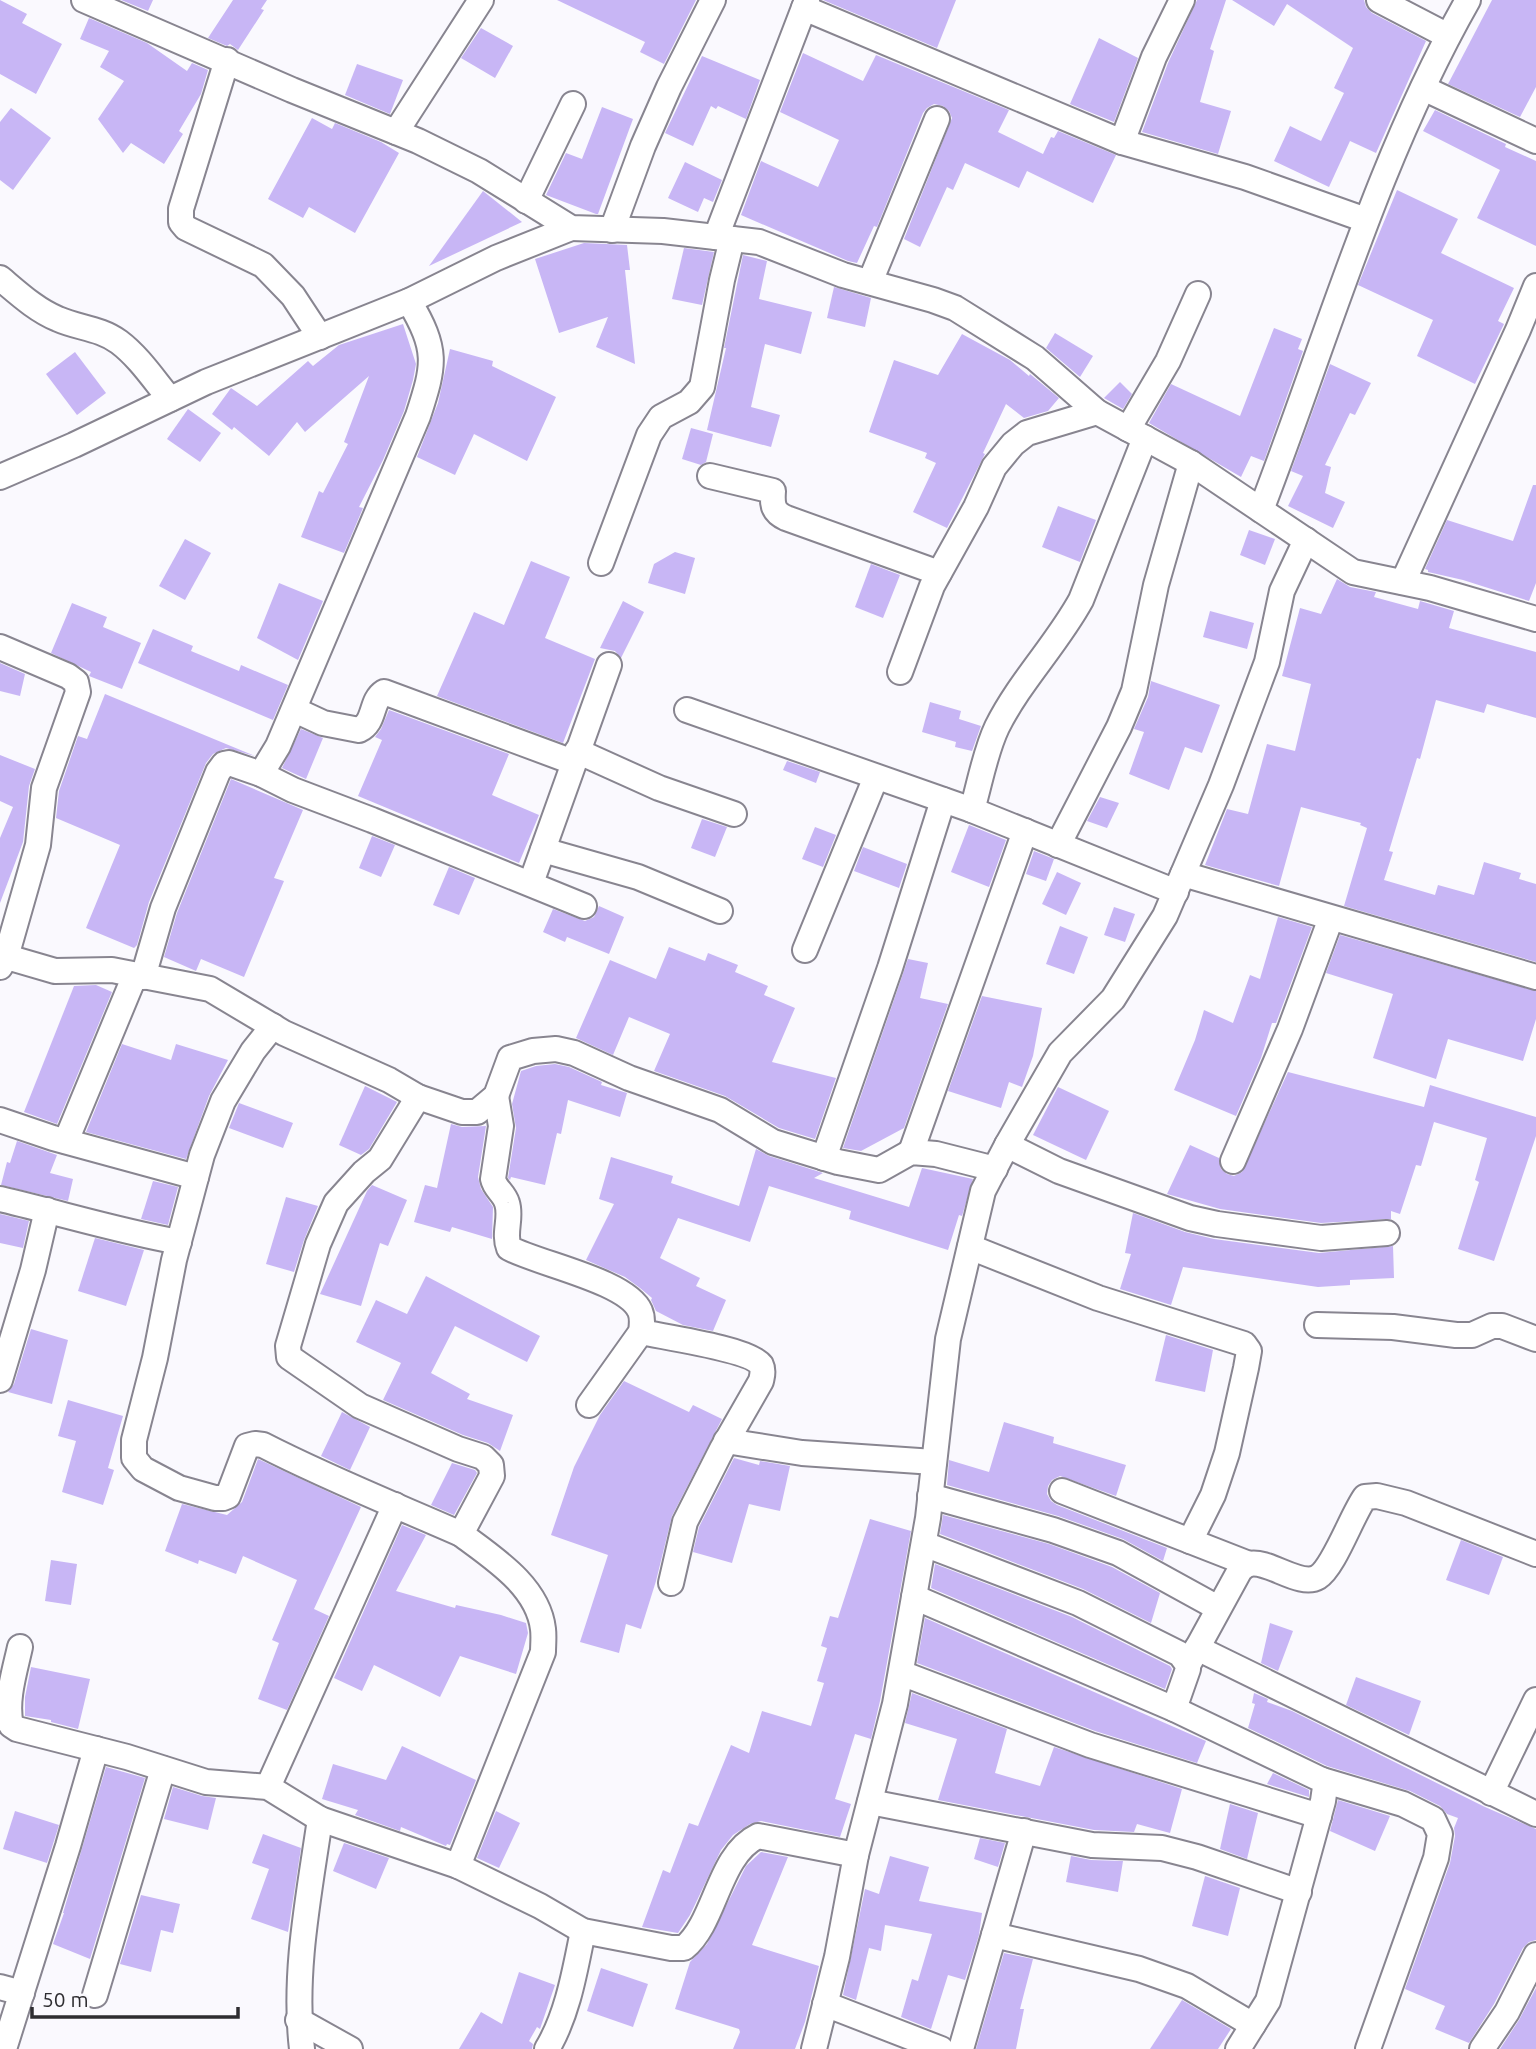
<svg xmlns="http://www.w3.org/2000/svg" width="1536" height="2049" font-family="Ubuntu,sans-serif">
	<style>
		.building { fill: #c8b6f5 }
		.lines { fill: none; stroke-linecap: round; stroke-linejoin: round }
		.street-casing { stroke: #888590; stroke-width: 28 }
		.street { stroke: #fff; stroke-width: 24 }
	</style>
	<rect width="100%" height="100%" fill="#faf9fe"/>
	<!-- building -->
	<g class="building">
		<path d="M0,0L27,14L22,23L62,44L36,94L0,74Z"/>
		<path d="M121,0H153L148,11Z"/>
		<path d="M233,0H267L261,9L264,10L238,50L230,44L227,46L208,38Z"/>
		<path d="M557,0H696L664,64L640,52L645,42Z"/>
		<path d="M823,0H956L937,48Z"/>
		<path d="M1197,0H1226L1210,49L1214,51L1200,102L1231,111L1218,154L1142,132L1168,63Z"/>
		<path d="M1232,0H1364L1366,7L1372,13L1426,41L1376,153L1350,141L1329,187L1274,161L1290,126L1321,141L1344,93L1334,88L1353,48L1287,4L1274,26Z"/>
		<path d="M1492,0H1536V87L1520,117L1448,84Z"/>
		<path d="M89,18L147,43L187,71L192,63L208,70L201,94L179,131L183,134L164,164L131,143L123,153L98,119L124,81L100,67L109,51L80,39Z"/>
		<path d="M481,28L513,46L495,78L461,58Z"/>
		<path d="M1099,38L1138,58L1114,122L1070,104Z"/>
		<path d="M803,53L863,81L876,55L1009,110L998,132L1043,154L1051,137L1054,138L1058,131L1116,155L1093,203L1027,171L1019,188L965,163L953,190L947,187L920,247L904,239L952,118L949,111L943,106L934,104L927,108L923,113L877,227L874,226L857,263L848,261L741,215L761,161L818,187L839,140L780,112Z"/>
		<path d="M702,56L760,80L746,119L718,106L716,109L711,106L693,146L665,133Z"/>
		<path d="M357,64L403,80L390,114L345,95Z"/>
		<path d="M602,107L633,119L598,214H596L546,195L566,153L582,159Z"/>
		<path d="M11,108L51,138L13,190L0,180V122Z"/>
		<path d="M1435,110L1506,144L1505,147L1536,161V246L1477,218L1500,170L1423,131Z"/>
		<path d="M312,118L332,129L335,123L381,142L399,153L355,233L309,207L303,218L268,199Z"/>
		<path d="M685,162L722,180L713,202L704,198L698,212L668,198Z"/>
		<path d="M1397,190L1458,219L1441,253L1514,288L1498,321L1504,324L1475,384L1417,356L1433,320L1358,285Z"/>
		<path d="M483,191L522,222L429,266Z"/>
		<path d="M584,243L627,245L630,270H625L635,364L596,347L608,317L559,333L535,259Z"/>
		<path d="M684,248L714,252L702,305L672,299Z"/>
		<path d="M743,255L767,261L759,299L812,312L801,354L765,344L751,407L780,415L771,447L707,430L726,348H724Z"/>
		<path d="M834,287L871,298L865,327L827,318Z"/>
		<path d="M403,324L416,364L413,380L404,411L383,460L359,507L363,508L344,553L301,537L319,491L323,493L348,444L344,442L369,376L305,432L297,422L269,456L234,427L232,430L212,414L231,388L257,406L308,361L313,366L339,345Z"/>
		<path d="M1274,328L1302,339L1298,349L1303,351L1264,461L1251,456L1241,477L1149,423L1171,384L1240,416Z"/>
		<path d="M1055,333L1093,356L1080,377L1046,348Z"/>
		<path d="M962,334L1010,360L1029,376L1030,374L1059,398L1048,411L1024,418L1006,404L983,453L985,454L947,528L913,512L936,463L925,458L927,453L869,432L894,360L938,375Z"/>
		<path d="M450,349L493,361L492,366L556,397L527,461L474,434L455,475L417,457L438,403Z"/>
		<path d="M75,352L106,393L77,415L46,374Z"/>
		<path d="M1330,364L1371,383L1355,415L1350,413L1325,465L1331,467L1325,493L1345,502L1333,528L1288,506L1303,476L1291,471Z"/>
		<path d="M1120,382L1132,394L1123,409L1104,398Z"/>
		<path d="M188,409L221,433L200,462L167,439Z"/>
		<path d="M691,428L713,434L706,462L701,465L682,459Z"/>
		<path d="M1533,485H1536V583L1529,601L1463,580L1428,572V570L1425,569L1447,520L1513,541Z"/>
		<path d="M1058,506L1096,520L1080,562L1042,547Z"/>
		<path d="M1249,530L1275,539L1265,565L1240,555Z"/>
		<path d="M185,539L211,553L185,600L159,586Z"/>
		<path d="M675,552L695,558L685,594L648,583L654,564Z"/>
		<path d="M531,561L570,577L545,638L595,659L563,743L437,696L474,612L504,625Z"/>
		<path d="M871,564L900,575L883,618L855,607Z"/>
		<path d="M1337,579L1350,587L1376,592L1374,597L1418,609L1420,601L1454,611L1449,628L1536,652V718L1487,704L1484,713L1436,700L1420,759L1417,758L1389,851L1393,852L1384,880L1435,895L1438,885L1474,895L1484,862L1521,873L1519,879L1536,884V962L1344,906L1367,828L1360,825L1361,823L1301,807L1279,886L1205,865L1227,809L1248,814L1267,744L1295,751L1311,684L1282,676L1300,608L1321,614Z"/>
		<path d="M279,583L323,601L298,660L257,638Z"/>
		<path d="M623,601L644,612L621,658L615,651L600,648Z"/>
		<path d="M72,603L107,617L103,627L141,643L122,689L89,676L91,672L51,653Z"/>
		<path d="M1210,611L1254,623L1247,649L1203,637Z"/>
		<path d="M153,629L193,646L191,651L239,671L241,665L288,685L273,720L138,663Z"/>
		<path d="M0,663L25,674L20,696L0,691Z"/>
		<path d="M1151,681L1220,705L1202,753L1185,747L1169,790L1129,774L1144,732L1134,729L1148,697Z"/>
		<path d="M105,694L255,756L226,748L213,754L206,763L149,902L137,945L134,948L86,928L120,845L56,818L59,791L78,736L87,739Z"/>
		<path d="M930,702L961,711L959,719L981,726L972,751L955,747L956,742L922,732Z"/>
		<path d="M389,710L509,754L492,795L539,815L519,863L358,796L382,740L375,737L381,729Z"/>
		<path d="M301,729L323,738L306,779L282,768Z"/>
		<path d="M0,755L35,769L29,786L23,842L0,903V838L13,807L0,801Z"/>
		<path d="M787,761L820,772L816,783L783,770Z"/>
		<path d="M231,779L303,810L274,878L284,881L244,977L201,959L196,971L164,957L177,913Z"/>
		<path d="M1100,797L1119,803L1107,828L1087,821Z"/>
		<path d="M702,819L727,827L715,857L691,848Z"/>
		<path d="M969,825L1006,840L989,887L951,872Z"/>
		<path d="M815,827L836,835L823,867L802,859Z"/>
		<path d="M372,836L395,845L381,877L359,868Z"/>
		<path d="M863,847L907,864L899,888L854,871Z"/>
		<path d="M1034,851L1054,859L1046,881L1026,874Z"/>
		<path d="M449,867L475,878L459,915L433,905Z"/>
		<path d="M1057,872L1081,883L1066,915L1042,904Z"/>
		<path d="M599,906L624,917L609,954L567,937L565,942L543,932L553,909L585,921L594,917Z"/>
		<path d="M1114,907L1135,914L1125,942L1104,935Z"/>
		<path d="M1278,917L1312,927L1276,1023H1272L1261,1058L1236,1116L1174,1090L1195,1040L1204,1010L1233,1023L1250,975L1260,979Z"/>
		<path d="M1060,926L1088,937L1074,974L1046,964Z"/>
		<path d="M1340,935L1536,991V1019L1523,1061L1448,1039L1436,1079L1373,1058L1393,994L1326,973Z"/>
		<path d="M669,947L705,961L708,953L738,965L735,972L768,986L764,995L795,1008L772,1062L836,1078L815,1139L779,1128L725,1096L654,1071L670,1034L629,1017L613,1055L576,1038L610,960L656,979Z"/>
		<path d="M908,959L928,963L920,998L948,1004L904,1128L861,1151L843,1148Z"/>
		<path d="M96,985L112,992L57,1124L24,1112L74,986Z"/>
		<path d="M982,996L1042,1008L1033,1056L1022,1087L1009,1082L1001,1108L948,1091Z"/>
		<path d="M122,1044L171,1060L176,1044L228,1060L209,1096L186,1159L86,1132Z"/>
		<path d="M555,1064L569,1067L602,1082L601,1085L627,1093L620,1117L568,1100L561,1134L557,1133L545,1185L511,1177L510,1180L508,1178L516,1128L512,1104L521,1071L536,1066Z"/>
		<path d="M1288,1072L1424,1107L1430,1085L1536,1117V1136L1494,1261L1458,1249L1479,1182L1475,1180L1487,1138L1434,1122L1421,1166L1416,1165L1400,1214L1391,1211V1219L1321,1223L1220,1209L1167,1194L1190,1145L1219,1158L1221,1169L1227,1174L1234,1176L1242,1172Z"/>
		<path d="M365,1086L397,1102L369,1149L361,1155L339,1145Z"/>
		<path d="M1058,1087L1109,1111L1086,1160L1033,1135Z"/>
		<path d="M239,1103L293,1123L283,1148L229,1128Z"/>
		<path d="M451,1124L462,1127L486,1126L478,1177L481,1189L493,1207L492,1239L452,1227L450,1232L414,1222L425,1185L437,1188Z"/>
		<path d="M17,1141L57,1155L50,1173L73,1179L68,1201L1,1185L7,1162L10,1163Z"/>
		<path d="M756,1149L769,1156L823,1173L814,1178L909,1207L922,1168L973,1179L962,1216L959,1215L948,1250L849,1219L851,1211L769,1186L750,1242L678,1218L660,1258L700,1278L696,1286L726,1300L713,1331L683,1325L656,1311L651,1300L652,1298L640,1288L625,1277L586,1260L614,1204L599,1199L611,1157L673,1176L671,1183L739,1206Z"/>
		<path d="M153,1181L178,1187L168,1225L141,1219Z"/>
		<path d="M372,1185L407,1200L388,1246L380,1243L361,1306L320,1294L367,1191Z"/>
		<path d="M286,1197L318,1206L304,1240L294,1272L266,1264Z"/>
		<path d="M1133,1213L1185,1232L1214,1239L1319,1253L1393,1246L1394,1278L1350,1280V1285L1318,1287L1183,1267L1171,1305L1120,1289L1131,1254L1125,1253Z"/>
		<path d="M0,1214L29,1221L23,1248L0,1243Z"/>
		<path d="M95,1238L144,1250L126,1306L78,1291Z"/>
		<path d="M426,1276L540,1336L527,1362L455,1326L431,1373L470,1394L467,1399L513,1415L500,1451L488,1443L463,1435L383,1400L401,1363L356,1342L376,1300L407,1314Z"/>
		<path d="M31,1329L68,1340L52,1404L8,1392L14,1384Z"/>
		<path d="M1166,1335L1213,1350L1205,1392L1155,1381Z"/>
		<path d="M624,1381L689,1412L693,1405L722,1419L672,1516L656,1581L641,1629L626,1624L619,1653L580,1642L608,1555L551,1535L574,1467L600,1415Z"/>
		<path d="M68,1400L123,1416L108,1468L114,1470L103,1505L62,1492L76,1441L58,1436Z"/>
		<path d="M342,1412L370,1427L350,1470L321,1456Z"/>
		<path d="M1004,1422L1054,1437L1053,1443L1126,1465L1116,1496L1060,1476L1052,1480L1048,1486L1047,1494L1051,1501L1057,1505L1167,1548L1163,1561L1123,1539L1058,1516L947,1485L949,1460L989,1472Z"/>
		<path d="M734,1458L759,1465L760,1461L790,1466L780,1511L749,1504L732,1563L693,1552L699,1527Z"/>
		<path d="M258,1459L361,1507L314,1609L329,1616L287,1710L258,1699L279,1643L272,1640L297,1580L243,1556L236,1574L199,1560L198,1564L165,1551L182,1504L227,1515L242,1502Z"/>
		<path d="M452,1463L475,1470L477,1473L454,1515L431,1505Z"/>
		<path d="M943,1515L1049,1544L1112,1567L1160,1593L1151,1623L1083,1589L940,1534Z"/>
		<path d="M870,1519L911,1531L880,1701L871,1739L855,1734L835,1799L851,1804L840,1837L761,1821L750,1824L733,1835L721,1850L690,1915L678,1933L642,1927L663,1870L670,1873L689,1823L698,1826L731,1745L749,1753L762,1711L811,1726L824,1683L817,1681L827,1648L821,1646L830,1616L838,1618Z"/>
		<path d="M402,1525L426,1535L396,1591L455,1608L456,1605L501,1615L526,1623L528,1633L516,1674L460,1656L440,1697L374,1665L362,1691L334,1678Z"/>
		<path d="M1461,1540L1503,1557L1489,1595L1446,1580Z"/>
		<path d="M51,1560L77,1564L71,1605L45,1601Z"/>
		<path d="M935,1564L1072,1617L1170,1666L1172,1669L1165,1689L931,1588Z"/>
		<path d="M925,1618L1206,1741L1197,1763L1095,1731L917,1663Z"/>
		<path d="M1270,1623L1293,1631L1278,1671L1261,1663Z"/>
		<path d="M31,1667L90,1679L78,1729L51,1722V1720L25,1716V1697Z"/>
		<path d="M1356,1677L1421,1701L1409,1735L1346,1705Z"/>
		<path d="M912,1693L1007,1729L995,1773L1040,1786L1054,1747L1182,1789L1170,1833L1137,1824L1134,1832L1094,1830L938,1800L957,1739L905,1723Z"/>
		<path d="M1254,1693L1268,1699L1267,1702L1292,1711L1485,1807L1536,1829V1940L1529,1942L1523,1948L1494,2004L1469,2043L1435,2029L1445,2006L1405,1989L1450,1863L1455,1836L1454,1828L1458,1818L1447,1814L1440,1806L1410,1791L1327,1766L1248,1728L1255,1704L1252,1703Z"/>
		<path d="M402,1746L476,1780L450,1845L447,1844L446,1846L401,1827L400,1831L355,1815L358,1810L322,1799L333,1764L386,1780Z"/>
		<path d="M106,1767L145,1778L90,1959L53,1944L64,1913H63Z"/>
		<path d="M1273,1773L1309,1790V1797L1267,1784Z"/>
		<path d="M173,1787L202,1796L216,1798L208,1830L164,1819Z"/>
		<path d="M1338,1800L1390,1816L1375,1851L1330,1831Z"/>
		<path d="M1230,1804L1258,1813L1247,1859L1220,1849Z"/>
		<path d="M15,1811L59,1825L47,1863L3,1849Z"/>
		<path d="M496,1811L520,1823L499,1868L477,1858Z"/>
		<path d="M263,1834L301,1848L288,1932L251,1919L269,1869L252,1863Z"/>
		<path d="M980,1838L1005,1843L998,1867L974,1859Z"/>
		<path d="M344,1843L389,1858L376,1889L333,1871Z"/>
		<path d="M761,1852L788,1857L752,1945L819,1966L805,2022L795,2049H733L740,2032L739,2029L675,2009L690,1962L707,1944L746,1866Z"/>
		<path d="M890,1856L929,1867L919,1901L982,1913L979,1935L965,1980L948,1975L931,2029L901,2017L912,1979L918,1981L932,1934L885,1925L881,1951L869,1948L856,2000L843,1995L865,1889L879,1894Z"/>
		<path d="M1071,1856L1091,1860L1123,1861L1118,1892L1066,1882Z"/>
		<path d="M1205,1876L1240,1888L1228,1936L1192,1926Z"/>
		<path d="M141,1895L180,1904L173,1933L161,1930L151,1972L120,1964Z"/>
		<path d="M1004,1953L1033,1959L1020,2009H1024L1016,2049H976Z"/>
		<path d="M601,1968L648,1984L633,2027L587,2011Z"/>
		<path d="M519,1972L555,1985L540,2029L537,2027L529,2041L533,2044L532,2049H459L481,2012L502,2024Z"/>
		<path d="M1536,1988V2049H1500L1519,2020Z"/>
		<path d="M1182,2000L1231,2029L1218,2049H1150Z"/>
	</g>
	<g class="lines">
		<!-- street casing -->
		<g class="street-casing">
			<g id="street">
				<path d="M84,0L292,90L418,141L479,171L571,228L663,231L759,242L843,275L933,300L955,308L1035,358L1097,412L1191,463L1353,572L1430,588L1536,619"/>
				<path d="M1379,0L1448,36"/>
				<path d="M804,8L1122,142L1245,177L1366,220"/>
				<path d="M227,60L181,209V222L186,228L263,265L293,296L320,337"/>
				<path d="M1423,88L1536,141"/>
				<path d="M396,132L481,0"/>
				<path d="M1122,142L1154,57L1182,0"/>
				<path d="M526,201L573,104"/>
				<path d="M612,230L643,146L669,87L713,0"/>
				<path d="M716,237L807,0"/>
				<path d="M0,278C18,293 36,310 58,319C78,328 100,328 119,342C139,357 154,380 170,399"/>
				<path d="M870,282L937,119"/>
				<path d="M1128,429L1168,361L1198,294"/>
				<path d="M710,476L773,491C772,505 773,512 786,518L939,573"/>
				<path d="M0,477L74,445L206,382L409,301L496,258L571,228"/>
				<path d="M1261,510C1327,339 1377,160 1468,0"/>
				<path d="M601,563L649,435L661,417L689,402L702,387L722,280L732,239"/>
				<path d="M1403,582L1518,330L1536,286"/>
				<path d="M0,647L68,676L76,682L78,692L44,788L38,845L6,957L0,967"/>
				<path d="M900,672L932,586L976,507L994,467L1013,444L1027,433L1097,412"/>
				<path d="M295,710L323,723L359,730C376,722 370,701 384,692L573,762"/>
				<path d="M687,710L972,810L1176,892"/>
				<path d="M577,751L659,788L734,814"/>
				<path d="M261,774L293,790L372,820L584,906"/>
				<path d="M972,810C980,783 985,752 997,727C1020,681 1057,644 1081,600L1145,438"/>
				<path d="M1058,845L1119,727L1134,691L1156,585L1191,463"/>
				<path d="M543,850L638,877L720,911"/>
				<path d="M1183,874L1536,977"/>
				<path d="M531,883L609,665"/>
				<path d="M805,950L876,777"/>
				<path d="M0,955L55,971L112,970L210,989L284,1033L389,1080L418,1097L462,1112H477L496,1096L510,1058L533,1051L556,1049L574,1053L629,1078L720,1110L773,1142L838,1162L879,1170L911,1152L936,1154L995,1169"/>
				<path d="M143,977L163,908L218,772L224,764L229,763L261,774L278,746L418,416C435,364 438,350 409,301"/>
				<path d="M273,1026L253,1051L223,1101L202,1155L174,1260L155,1358L134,1440V1458L143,1469L179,1488L215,1498H223L228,1496L247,1446L255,1444L263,1445C327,1478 395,1505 461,1534L492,1476L491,1465L483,1457L458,1449L360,1406L289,1357L288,1346L318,1244L336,1203L364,1172L380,1159L418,1097"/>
				<path d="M496,1096L501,1126L493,1179C495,1189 504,1193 507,1203C512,1218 503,1233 509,1248C539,1264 627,1281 640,1311C643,1318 642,1325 641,1332L589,1405"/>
				<path d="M0,1120L53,1138L196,1177"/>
				<path d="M66,1141L135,975"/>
				<path d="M1007,1145L1059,1171L1190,1218L1217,1224L1321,1238L1387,1233"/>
				<path d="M911,1152L1025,831"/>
				<path d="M824,1158L890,968L943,800"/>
				<path d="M1233,1161L1290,1029L1331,918"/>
				<path d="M0,1199C60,1213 118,1231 179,1242"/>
				<path d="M970,1247L1098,1298L1244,1344L1249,1351L1246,1368L1227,1453L1213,1495L1190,1541"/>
				<path d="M1317,1325L1393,1327L1456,1335H1472L1492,1326H1502L1536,1339"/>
				<path d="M641,1332C663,1337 750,1349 761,1365C764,1371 762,1376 761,1381L722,1449L685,1522L671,1583"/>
				<path d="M0,1380L33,1270L47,1210"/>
				<path d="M726,1441L802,1453L934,1462"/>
				<path d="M1062,1491L1249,1564"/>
				<path d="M930,1496L1053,1530L1118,1553L1218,1608"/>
				<path d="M924,1544L1078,1603L1180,1654L1188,1665V1669L1174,1709L1322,1780L1325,1787L1323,1801L1268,2001L1238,2049"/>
				<path d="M914,1597L1174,1709"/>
				<path d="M20,1647C15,1670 5,1701 11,1725L17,1729L127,1757L206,1782L268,1787L320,1819L458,1866L540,1906L583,1931L671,1948H684C716,1922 718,1855 758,1836L856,1855L895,1704L928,1518L948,1339L983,1191L1007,1145L1060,1053L1113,999L1165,916L1221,785L1267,662L1282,591L1306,540"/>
				<path d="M1197,1648L1536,1814"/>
				<path d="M1188,1665L1240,1570C1243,1568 1245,1565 1249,1564C1268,1559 1300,1588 1318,1577C1334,1567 1352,1515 1365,1497L1377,1496L1406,1503L1536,1554"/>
				<path d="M901,1673L1090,1745L1319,1816"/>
				<path d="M1322,1780L1403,1804L1433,1819L1440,1834L1436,1858L1368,2049"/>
				<path d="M268,1787L395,1505"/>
				<path d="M1491,1793L1536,1700"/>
				<path d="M870,1802L1092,1845L1162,1848L1197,1857L1299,1892"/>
				<path d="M458,1866L543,1652C543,1645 544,1637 543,1629C538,1586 493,1558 461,1534"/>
				<path d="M994,1935L1139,1969L1187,1986L1253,2025"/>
				<path d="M0,1987L22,1993"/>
				<path d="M95,1995L163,1769"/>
				<path d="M825,2004L941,2049"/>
				<path d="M298,2020L350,2049"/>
				<path d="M4,2049L68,1846L96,1749"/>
				<path d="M302,2049C293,1973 309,1895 320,1819"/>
				<path d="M547,2049C568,2014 575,1970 583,1931"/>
				<path d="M814,2049L837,1957L856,1855"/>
				<path d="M961,2049L1024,1831"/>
				<path d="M1482,2049L1507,2012L1536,1955"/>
			</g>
		</g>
		<!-- street -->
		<use href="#street" class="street"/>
	</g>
	<!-- scale -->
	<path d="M32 2007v10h206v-10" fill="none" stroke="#2e2d31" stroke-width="3.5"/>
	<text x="42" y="2007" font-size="21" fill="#2e2d31" stroke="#faf9fe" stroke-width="5" paint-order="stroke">50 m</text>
</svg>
